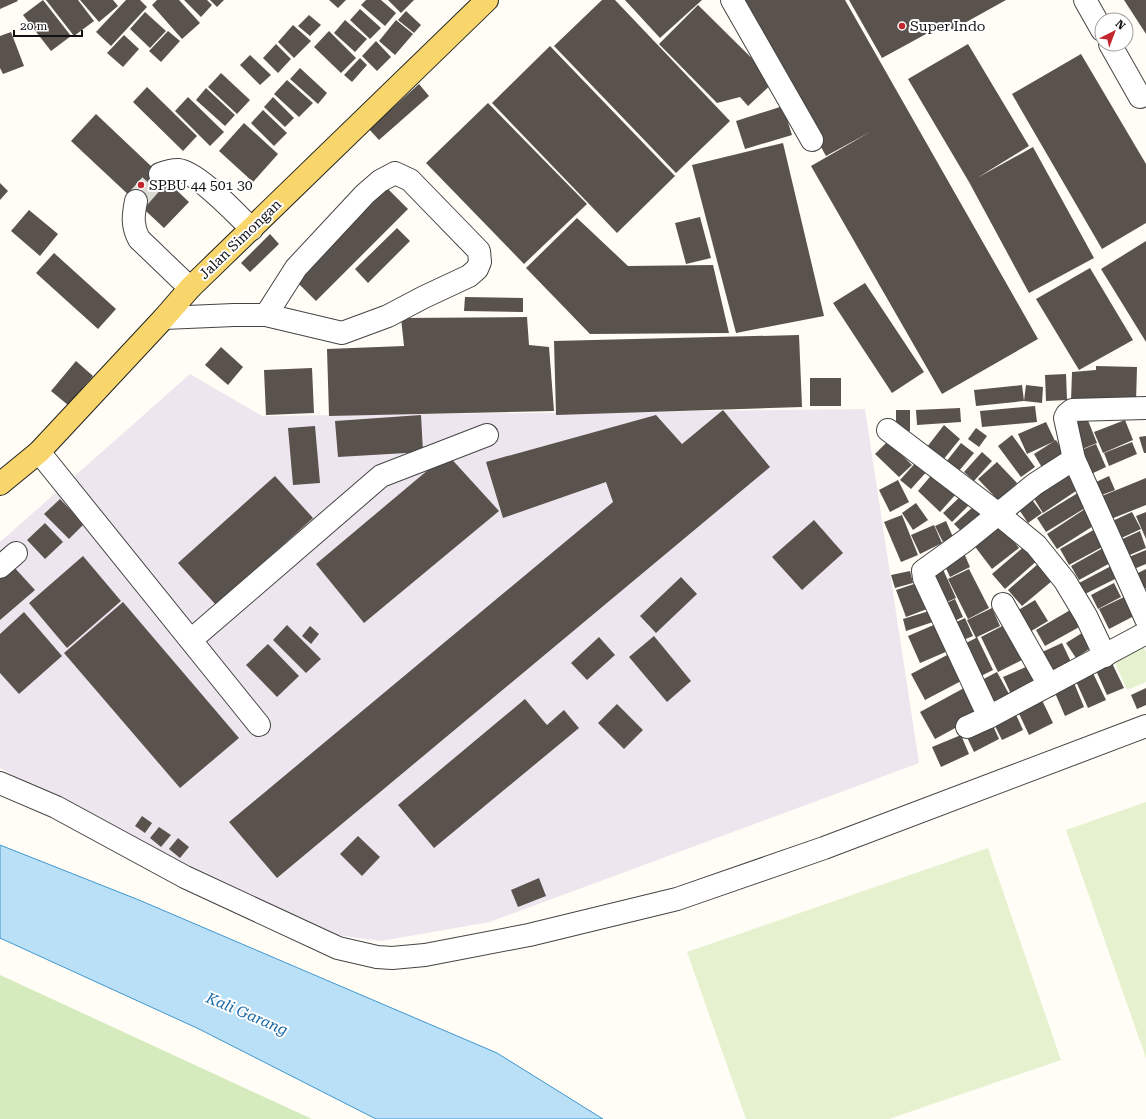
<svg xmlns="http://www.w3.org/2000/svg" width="1146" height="1119" font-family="'Roboto Serif',serif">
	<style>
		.industrial { fill: #eee6ef }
		.green { fill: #d5ebbd }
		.pitch { fill: #e6f2cf }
		.water { fill: #b9e0f7; stroke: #3f96cf }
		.building { fill: #5a524d }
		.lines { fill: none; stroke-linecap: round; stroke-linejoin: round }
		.minor-tunnel { stroke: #dbdad3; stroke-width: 22; stroke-dasharray: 22 11; stroke-linecap: butt }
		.minor-casing { stroke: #444; stroke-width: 24 }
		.major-casing { stroke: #222; stroke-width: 24 }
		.minor { stroke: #fff; stroke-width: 22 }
		.major { stroke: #f9d66b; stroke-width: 22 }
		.poi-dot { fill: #c4262e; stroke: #fff; stroke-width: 1.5 }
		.labels { text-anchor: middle; stroke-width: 4; stroke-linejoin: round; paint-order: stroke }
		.poi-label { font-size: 14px; fill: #111; stroke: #fff; text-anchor: start }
		.street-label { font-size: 14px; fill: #111; stroke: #fff }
		.water-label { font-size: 15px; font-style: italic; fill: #1768a6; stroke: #fff }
	</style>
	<rect width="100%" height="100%" fill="#fffdf5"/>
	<!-- industrial -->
	<path class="industrial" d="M190,374L262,416L865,409L919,763L490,922L381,941L308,931L102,825L0,768V542Z"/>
	<!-- green -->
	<path class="green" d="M0,975L312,1119H0Z"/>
	<!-- pitch -->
	<g class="pitch">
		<path d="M1141,641L1146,652V682L1127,690L1111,654Z"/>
		<path d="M1146,802V1058L1066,830Z"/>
		<path d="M988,848L1061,1060L889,1119H746L687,952Z"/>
	</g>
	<!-- water -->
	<path class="water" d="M0,845L139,900L497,1053L603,1119H376L199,1029L0,938Z"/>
	<!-- building -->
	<g class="building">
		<path d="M0,0H17L18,1L0,9Z"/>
		<path d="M43,0L71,36L51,51L23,15Z"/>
		<path d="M46,0H78L94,21L74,36Z"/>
		<path d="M80,0H113L118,6L99,22Z"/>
		<path d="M126,0H140L147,7L111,46L96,32Z"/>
		<path d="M157,0H179L200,23L182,39L152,5Z"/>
		<path d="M184,0H207L212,5L201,17Z"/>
		<path d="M210,0H224L217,7Z"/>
		<path d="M329,0H346L338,8Z"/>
		<path d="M366,0H381L396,13L385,26L361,5Z"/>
		<path d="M388,0H414L401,13Z"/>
		<path d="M602,0H615L730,121L676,173L554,46Z"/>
		<path d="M625,0H702L660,38Z"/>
		<path d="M739,0H845L1038,339L942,394L811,166L872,131L826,156Z"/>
		<path d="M849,0H1006L952,30L948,22L882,58Z"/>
		<path d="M1124,0H1146V34Z"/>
		<path d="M698,5L775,81L748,106L740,97L717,103L659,44Z"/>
		<path d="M360,9L381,28L370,39L350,20Z"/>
		<path d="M406,11L421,25L414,33L398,20Z"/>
		<path d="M145,12L166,31L150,48L130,29Z"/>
		<path d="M309,15L321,25L310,36L298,26Z"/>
		<path d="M345,20L367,39L355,52L334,33Z"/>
		<path d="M396,20L413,34L395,55L379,41Z"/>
		<path d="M293,25L311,41L294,58L278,42Z"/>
		<path d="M168,31L180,41L161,62L149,51Z"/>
		<path d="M329,31L356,58L341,73L314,47Z"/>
		<path d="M11,32L24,66L3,74L0,68V36Z"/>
		<path d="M124,35L139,49L123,67L107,53Z"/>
		<path d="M376,41L391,57L377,71L362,56Z"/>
		<path d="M276,44L291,59L278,73L263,58Z"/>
		<path d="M968,44L1029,146L977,178L1033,147L1094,258L1029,293L969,182L908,79Z"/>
		<path d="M550,46L675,176L617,233L492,103Z"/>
		<path d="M1081,54L1146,164V223L1102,249L1012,94Z"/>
		<path d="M250,55L271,75L260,85L240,65Z"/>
		<path d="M360,58L367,65L352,82L344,75Z"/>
		<path d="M300,68L327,93L318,104L290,79Z"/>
		<path d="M221,73L250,100L237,114L208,87Z"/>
		<path d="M287,80L313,103L299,117L274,94Z"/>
		<path d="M419,84L429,96L379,140L369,129Z"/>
		<path d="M147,87L197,136L183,151L133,102Z"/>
		<path d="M206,88L235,115L225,126L196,100Z"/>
		<path d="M188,97L224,132L210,146L175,111Z"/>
		<path d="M273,97L294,118L285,127L264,107Z"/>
		<path d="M488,103L587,204L524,264L426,163Z"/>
		<path d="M783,106L792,135L745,149L736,121Z"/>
		<path d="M263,110L287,133L274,146L251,123Z"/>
		<path d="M96,114L189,202L164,228L71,141Z"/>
		<path d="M244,123L278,154L253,182L219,151Z"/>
		<path d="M783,143L824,316L736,333L692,165Z"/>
		<path d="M0,183L8,191L0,200Z"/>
		<path d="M384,185L408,209L316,301L293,278Z"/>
		<path d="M29,210L58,234L40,256L11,231Z"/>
		<path d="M700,217L711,258L686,264L675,223Z"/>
		<path d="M577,218L628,266L713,265L729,333L590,334L526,268Z"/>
		<path d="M397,228L410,241L368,283L355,269Z"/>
		<path d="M270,234L279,244L250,272L241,263Z"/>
		<path d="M1146,241V342L1101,269Z"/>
		<path d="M54,253L116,309L98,329L36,273Z"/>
		<path d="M1090,268L1133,340L1079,370L1036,299Z"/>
		<path d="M865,283L924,372L892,393L833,303Z"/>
		<path d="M465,297L523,298V312L464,311Z"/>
		<path d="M527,317L529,345L549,347L554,411L329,416L327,349L404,346L401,318Z"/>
		<path d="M799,335L802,407L556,415L554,341Z"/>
		<path d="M221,347L243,367L228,385L205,365Z"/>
		<path d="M76,361L93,376L68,405L51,391Z"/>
		<path d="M1096,366L1137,367L1136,402L1071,401L1072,372L1096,370Z"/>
		<path d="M312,368L314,413L266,415L264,370Z"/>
		<path d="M1066,374L1067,400L1046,401L1045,375Z"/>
		<rect x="810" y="378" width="31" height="28"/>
		<path d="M1022,385L1024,401L976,406L974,390Z"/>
		<path d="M1026,385L1043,387L1042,403L1024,401Z"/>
		<path d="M1035,406L1037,422L982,427L980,411Z"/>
		<path d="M960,408L961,422L917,425L916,410Z"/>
		<path d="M723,410L770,467L277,878L229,822L613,502L606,482L503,518L486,462L656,415L682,444Z"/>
		<path d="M896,410H910V431L896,430Z"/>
		<path d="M421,415L423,452L338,457L335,421Z"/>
		<path d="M1087,418L1097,443L1080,450L1070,425Z"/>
		<path d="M1125,420L1133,440L1103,453L1094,432Z"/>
		<path d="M1046,422L1055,441L1027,454L1018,434Z"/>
		<path d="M944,425L960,439L943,460L927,447Z"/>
		<path d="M315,426L320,483L293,485L288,428Z"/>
		<path d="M976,428L987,436L979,447L968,439Z"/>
		<path d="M1012,435L1035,467L1021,477L998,446Z"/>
		<path d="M1146,436V453H1144L1139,437Z"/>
		<path d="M892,437L906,451L902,455L912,465L899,477L875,454Z"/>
		<path d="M1056,440L1067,458L1044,471L1034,454Z"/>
		<path d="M1132,442L1137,454L1109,466L1104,453Z"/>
		<path d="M961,443L974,453L958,472L946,462Z"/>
		<path d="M1096,444L1106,467L1089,475L1079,451Z"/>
		<path d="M982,452L992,461L974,481L964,472Z"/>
		<path d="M447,454L499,511L364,623L316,564Z"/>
		<path d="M918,460L929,469L911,489L900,480Z"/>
		<path d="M997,462L1017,483L998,500L978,479Z"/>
		<path d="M1070,467L1082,487L1043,513L1031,494Z"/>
		<path d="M934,472L957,493L940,512L918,491Z"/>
		<path d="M275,476L313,518L216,605L178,563Z"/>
		<path d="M1109,476L1115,490L1099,496L1094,483Z"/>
		<path d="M1146,478V505L1106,521L1097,498Z"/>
		<path d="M898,480L909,502L890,512L879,490Z"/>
		<path d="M1081,491L1090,505L1046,532L1037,518Z"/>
		<path d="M1027,493L1042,513L1028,523L1014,502Z"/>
		<path d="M963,494L972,502L952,522L943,513Z"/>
		<path d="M60,499L84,524L69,539L44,514Z"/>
		<path d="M916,503L928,520L913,530L902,513Z"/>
		<path d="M974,506L983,515L963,533L954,524Z"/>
		<path d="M1088,507L1098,523L1057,549L1047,534Z"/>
		<path d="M1132,512L1141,529L1117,540L1108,523Z"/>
		<path d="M1146,512V539L1136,516Z"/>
		<path d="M902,515L918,555L901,562L884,522Z"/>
		<path d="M814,520L843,553L802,590L772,557Z"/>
		<path d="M946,521L953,537L943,542L935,526Z"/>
		<path d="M45,523L63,542L45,559L27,540Z"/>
		<path d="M1000,523L1019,548L992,569L973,544Z"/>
		<path d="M934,525L942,543L920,554L911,535Z"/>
		<path d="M1097,528L1106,545L1069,565L1060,549Z"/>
		<path d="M1140,531L1146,548L1125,557L1118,541Z"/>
		<path d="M1026,545L1039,559L1005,589L992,574Z"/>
		<path d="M1103,548L1112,562L1079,580L1071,566Z"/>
		<path d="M1146,550V564L1129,571L1124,559Z"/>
		<path d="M963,551L970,567L950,577L943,562Z"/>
		<path d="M83,556L121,601L67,648L29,603Z"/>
		<path d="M1038,564L1052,581L1022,606L1008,590Z"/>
		<path d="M941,565L956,598L940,605L925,573Z"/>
		<path d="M1113,565L1119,577L1085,594L1079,583Z"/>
		<path d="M13,566L35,590L0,620V577Z"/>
		<path d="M969,569L989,608L968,619L948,579Z"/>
		<path d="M1146,569V588L1143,589L1136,574Z"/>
		<path d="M910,571L913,583L895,588L891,575Z"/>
		<path d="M681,577L697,594L656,633L640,616Z"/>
		<path d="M917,583L927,609L906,617L896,590Z"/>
		<path d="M1114,583L1121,597L1098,609L1091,595Z"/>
		<path d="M1124,597L1134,616L1109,629L1099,609Z"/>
		<path d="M955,599L963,617L948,624L940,606Z"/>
		<path d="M1035,600L1048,621L1028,633L1015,612Z"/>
		<path d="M123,602L239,738L180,788L64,653Z"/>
		<path d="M992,608L1000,626L977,637L993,670L977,678L962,645L976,638L967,620Z"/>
		<path d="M1072,609L1081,626L1045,646L1036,630Z"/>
		<path d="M929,611L933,622L906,631L903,619Z"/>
		<path d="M24,612L62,656L19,694L0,673V634Z"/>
		<path d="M965,618L973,636L956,643L948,626Z"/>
		<path d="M1010,622L1028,657L998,672L981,637Z"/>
		<path d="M936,624L948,651L920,663L908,636Z"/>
		<path d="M287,625L321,659L306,673L273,640Z"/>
		<path d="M310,626L319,634L311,644L302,636Z"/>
		<path d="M1082,633L1092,647L1076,658L1066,643Z"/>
		<path d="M654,636L691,681L667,702L629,657Z"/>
		<path d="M599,637L615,655L587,680L571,663Z"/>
		<path d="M1062,643L1072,664L1050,674L1040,653Z"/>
		<path d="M268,644L299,676L277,697L246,665Z"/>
		<path d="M949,654L963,680L925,700L911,674Z"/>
		<path d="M1110,659L1124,688L1107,695L1094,666Z"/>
		<path d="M1035,663L1042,680L1011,694L1003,677Z"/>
		<path d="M1091,669L1106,700L1088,708L1074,677Z"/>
		<path d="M997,672L1009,694L990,704L978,682Z"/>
		<path d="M1072,678L1084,707L1065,716L1052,686Z"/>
		<path d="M964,688L979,715L935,739L920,712Z"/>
		<path d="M1146,688V705L1137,709L1131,695Z"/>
		<path d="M1039,694L1053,723L1029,735L1015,705Z"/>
		<path d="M525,699L547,725L564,710L579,728L434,848L398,805Z"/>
		<path d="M617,704L643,730L624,749L598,723Z"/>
		<path d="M1013,708L1023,730L1002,740L991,718Z"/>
		<path d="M990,719L999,739L974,752L964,731Z"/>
		<path d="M961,735L969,754L941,767L932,747Z"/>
		<path d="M142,816L152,823L145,833L135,826Z"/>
		<path d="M159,827L171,835L161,847L150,838Z"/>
		<path d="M358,836L380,857L362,876L340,854Z"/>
		<path d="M178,838L189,847L180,858L169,849Z"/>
		<path d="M539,878L546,896L518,907L511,890Z"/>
	</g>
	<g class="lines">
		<!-- minor-tunnel -->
		<path class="minor-tunnel" d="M136,201L160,174"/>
		<!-- minor casing -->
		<g class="minor-casing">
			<g id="minor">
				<path d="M732,0L812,140"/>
				<path d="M1085,0L1102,30"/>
				<path d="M1110,44L1140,97"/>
				<path d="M160,174C165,172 171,170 178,170C198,172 236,214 252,229"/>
				<path d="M136,201C133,216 132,226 139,239L190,288"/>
				<path d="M164,318L234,315H266L342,333L388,316L424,297L469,276L477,269L480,262L479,251L410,180L395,173L380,181L365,194L296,268L266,315"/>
				<path d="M1146,408L1072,410L1067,414L1065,418L1074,459L1146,619"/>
				<path d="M888,430L997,513L1036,545L1065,581L1086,616L1105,656"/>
				<path d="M39,452L259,725"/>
				<path d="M0,567L16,553"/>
				<path d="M1003,604L1049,685"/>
				<path d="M191,640L381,476L487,435"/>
				<path d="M989,717L924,578L923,571L966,540L1035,484L1074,459"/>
				<path d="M967,727L989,717L1146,633"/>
				<path d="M0,783L56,807L185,877L338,948L377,957L392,958L425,955L529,935L677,899L824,848L1146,726"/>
			</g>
		</g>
		<!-- major casing -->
		<g class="major-casing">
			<path id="major" d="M0,484L39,452L164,318L190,288L487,0"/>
		</g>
		<!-- minor -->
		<use href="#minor" class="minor"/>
		<!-- major -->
		<use href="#major" class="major"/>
	</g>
	<!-- markers -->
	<g class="poi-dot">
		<circle cx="902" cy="26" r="4"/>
		<circle cx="141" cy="185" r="4"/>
	</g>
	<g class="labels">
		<!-- poi labels -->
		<g class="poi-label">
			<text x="910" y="31">Super Indo</text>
			<text x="149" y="190">SPBU 44 501 30</text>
		</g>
		<!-- street labels -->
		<g class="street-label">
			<text transform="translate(240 239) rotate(-44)" y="5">Jalan Simongan</text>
		</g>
		<!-- water labels -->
		<g class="water-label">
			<text transform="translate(247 1014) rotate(23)" y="5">Kali Garang</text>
		</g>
	</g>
	<!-- north arrow -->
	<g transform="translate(1114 32) rotate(42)"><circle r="19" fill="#ffffff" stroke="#a0a0a0"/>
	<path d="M0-3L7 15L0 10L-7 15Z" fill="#c4262e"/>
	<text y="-6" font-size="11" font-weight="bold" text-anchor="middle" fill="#111111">N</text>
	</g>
	<!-- scale -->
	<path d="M14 30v6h68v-6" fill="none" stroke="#111111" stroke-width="2"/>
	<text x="20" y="30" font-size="12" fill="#111111" stroke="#ffffff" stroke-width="3" paint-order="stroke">20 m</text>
</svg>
